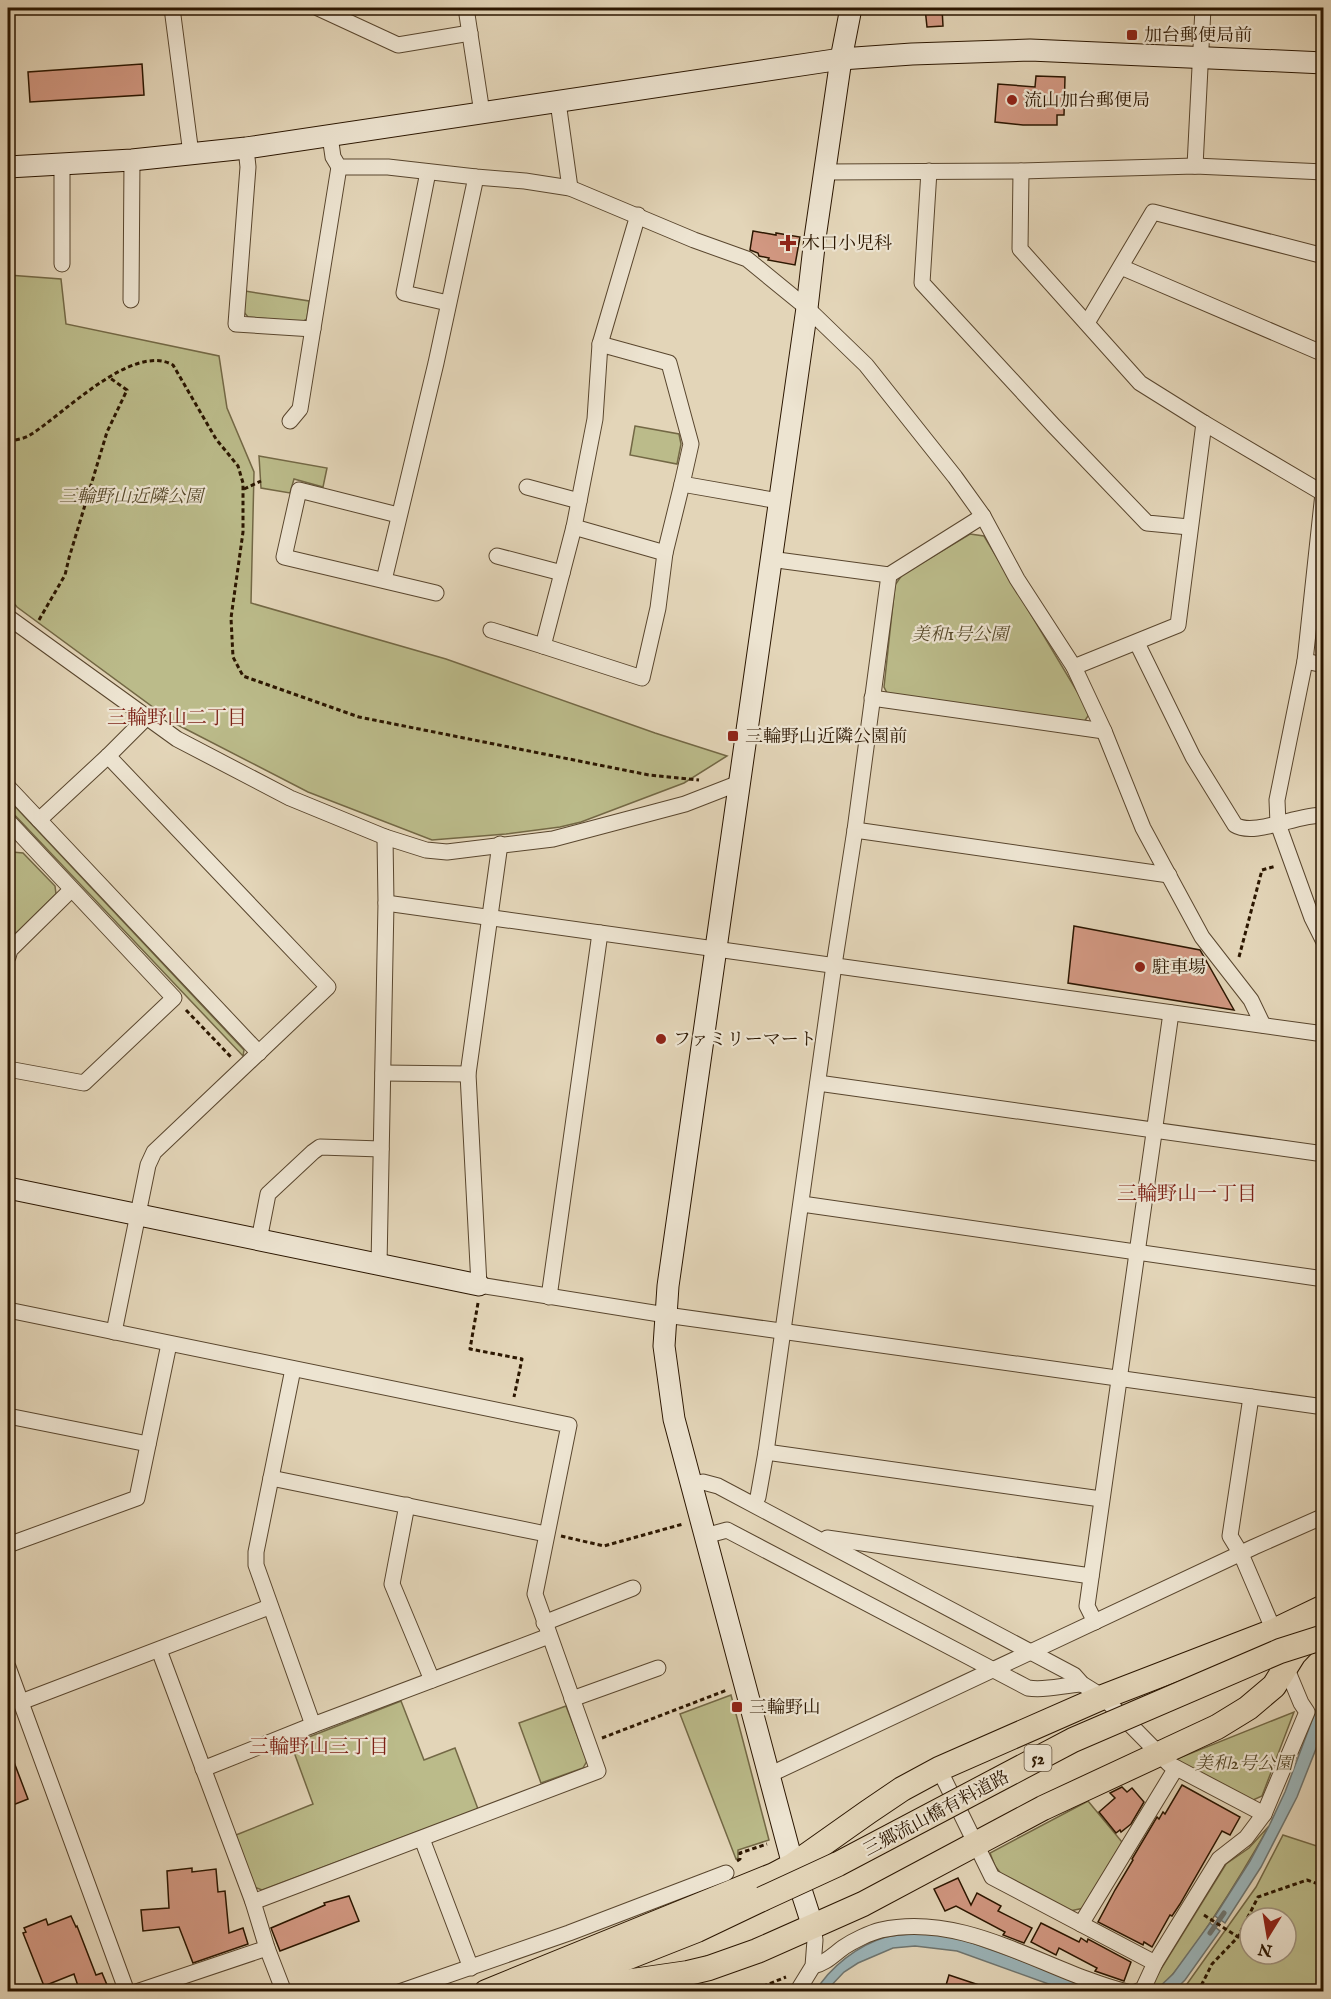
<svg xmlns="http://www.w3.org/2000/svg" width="1331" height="1999" font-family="'IM FELL English','Noto Serif JP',serif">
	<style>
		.green { fill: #bbbb8a; stroke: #736845; stroke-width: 1.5; fill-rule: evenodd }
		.water { fill: #9bb5ba; stroke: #6e7570; stroke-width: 1.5 }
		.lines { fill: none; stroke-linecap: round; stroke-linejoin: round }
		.stream { stroke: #6e7570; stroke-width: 5 }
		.building { fill: #d29882; stroke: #2b1600; stroke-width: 1.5 }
		.street-casing { stroke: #59462e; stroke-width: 17 }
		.secondary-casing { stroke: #2b1600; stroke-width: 23 }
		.primary-casing { stroke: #2b1600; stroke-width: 26 }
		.path { stroke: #2b1600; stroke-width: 3; stroke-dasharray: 4.5 3; stroke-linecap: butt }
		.street { stroke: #ede4d1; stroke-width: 15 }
		.secondary { stroke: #ede4d1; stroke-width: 21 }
		.primary { stroke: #e3d5b8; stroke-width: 24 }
		.primary-bridge-casing { stroke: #2b1600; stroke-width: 26; stroke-linecap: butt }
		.primary-bridge { stroke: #e3d5b8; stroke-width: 24 }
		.poi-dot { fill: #8f2418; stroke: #ede4d1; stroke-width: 2 }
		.labels { text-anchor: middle; stroke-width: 4.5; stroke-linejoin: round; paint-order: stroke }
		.shield { fill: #ede4d1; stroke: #65543f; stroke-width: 1.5 }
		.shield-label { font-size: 16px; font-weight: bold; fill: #2b1600 }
		.poi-label { font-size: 18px; fill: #2b1600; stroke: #ede4d1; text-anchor: start }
		.park-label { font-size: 18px; font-style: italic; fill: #564829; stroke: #ede4d1 }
		.street-label { font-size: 18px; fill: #2b1600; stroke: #ede4d1 }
		.neighbourhood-label { font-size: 20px; fill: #7a1f14; stroke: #ede4d1 }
	</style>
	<rect width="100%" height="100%" fill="#e3d5b8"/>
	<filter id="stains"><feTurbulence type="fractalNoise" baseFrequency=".00333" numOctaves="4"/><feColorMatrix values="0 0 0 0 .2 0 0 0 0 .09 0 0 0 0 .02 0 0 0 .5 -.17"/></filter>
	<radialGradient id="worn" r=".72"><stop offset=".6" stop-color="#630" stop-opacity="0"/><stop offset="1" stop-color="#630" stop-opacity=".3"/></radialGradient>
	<!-- green -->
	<g class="green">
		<path d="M8,275L61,279L66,324L219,356L227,408L254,472L251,603L446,659L655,733L727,756L684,783L581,822L560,827L506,834L432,840L308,792L176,724L17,607L8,596Z"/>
		<path d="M245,291L309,301L307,319L302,322L248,317L243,311Z"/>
		<path d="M635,426L679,434L681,444L677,464L630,455Z"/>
		<path d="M259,456L327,468L323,487L294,479L290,493L261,488Z"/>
		<path d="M970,534L984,536L1090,713L1084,722L888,695L884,687L895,585L902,575Z"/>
		<path d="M8,799L244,1050L243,1056L8,808Z"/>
		<path d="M12,852L23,853L55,886L56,894L8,941V855Z"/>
		<path d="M731,1695L769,1840L738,1850V1858L736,1859L680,1714Z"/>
		<path d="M401,1701L424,1760L455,1748L478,1809L262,1890L254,1887L236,1835L313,1804L291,1744Z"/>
		<path d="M566,1706L587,1761L583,1768L541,1783L519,1723Z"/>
		<path d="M1294,1712L1262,1796L1251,1801L1174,1760Z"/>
		<path d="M1088,1801L1122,1842L1084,1908L1070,1911L1002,1875L995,1866L990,1853Z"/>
		<path d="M1269,1826C1255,1851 1174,1990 1151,1992L1156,1977L1226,1864L1249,1848Z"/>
		<path d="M1283,1835L1323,1848V1991H1182L1256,1887ZM1250,1918H1286V1954H1250Z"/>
	</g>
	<!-- water -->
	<g class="water">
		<path d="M1323,1697V1731L1297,1797L1261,1867L1225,1923L1215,1916L1250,1861L1269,1826L1285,1792L1316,1710Z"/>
		<path d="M1210,1923L1220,1931L1185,1980L1174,1991H1155L1173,1974Z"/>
		<path d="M924,1933L958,1938L1107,1991H1068L957,1951L915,1946L893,1948L858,1963L844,1972L826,1991L815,1992C830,1967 858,1945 886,1937C898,1934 912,1934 924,1933Z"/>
	</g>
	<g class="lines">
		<!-- stream -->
		<path class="stream" d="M1210,1933L1224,1913"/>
	</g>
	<!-- building -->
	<g class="building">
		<path d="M925,8H942L943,26L927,27Z"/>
		<path d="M142,64L144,95L30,102L28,72Z"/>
		<path d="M1036,76L1065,77L1064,115H1057V125H1023L995,122L998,84L1035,87Z"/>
		<path d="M753,231L776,235V233L800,237L795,265L768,260L769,258L759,256L758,253L750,250Z"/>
		<path d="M1074,926L1200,950L1234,1010L1068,983Z"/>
		<path d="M8,1749H9L28,1799L8,1807Z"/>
		<path d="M1182,1785L1240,1817L1230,1835L1222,1831L1180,1904L1172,1916L1170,1915L1152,1947L1144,1942L1143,1945L1098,1922L1115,1890L1133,1860L1132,1859L1157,1817L1159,1819L1163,1812L1165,1814Z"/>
		<path d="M1122,1787L1127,1792L1132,1788L1144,1802L1131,1824L1121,1832L1120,1830L1116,1833L1099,1812L1115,1798L1110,1793Z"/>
		<path d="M192,1868V1872L216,1869L218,1892L225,1891L229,1933L243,1928L248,1944L193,1963L179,1927L143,1931L141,1910L169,1908L167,1871Z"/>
		<path d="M958,1878L971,1905L977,1893L1001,1906L998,1911L1032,1928L1024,1943L1003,1935L1005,1932L956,1906L945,1911L934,1889Z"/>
		<path d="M349,1896L359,1921L280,1951L271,1928L325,1905L324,1903Z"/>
		<path d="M71,1916L76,1927L77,1926L96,1975L102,1973L110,1992H80L74,1974L44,1986L23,1933L26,1932L24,1928L46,1919L48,1925Z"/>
		<path d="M1041,1923L1079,1942L1081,1938L1087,1942L1088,1939L1131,1962L1124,1981L1095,1971L1097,1968L1059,1948L1056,1955L1031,1942Z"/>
		<path d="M949,1975L991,1989L990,1992H944Z"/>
	</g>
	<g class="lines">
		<!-- street casing -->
		<g class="street-casing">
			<g id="street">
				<path d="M172,8L191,154"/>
				<path d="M318,8L398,45L470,33"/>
				<path d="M466,8L482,113"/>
				<path d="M558,102L570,188"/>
				<path d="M330,136L333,157L339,167H388L476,177L525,181L570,188L694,240L747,259L807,308L866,365L955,477L983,516L1017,579L1074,667L1104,731L1143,828L1202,937L1251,1000L1263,1025"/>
				<path d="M246,148L248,167L236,324L313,329"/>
				<path d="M62,164V264"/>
				<path d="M1195,166L1203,8"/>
				<path d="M929,171L922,283L1053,425L1147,523L1189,527"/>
				<path d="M1021,171L1020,249L1140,383L1204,423L1321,492"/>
				<path d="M428,172L404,293L448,303"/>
				<path d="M825,172L1021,171L1195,166L1324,172"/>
				<path d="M1121,267L1324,354"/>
				<path d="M131,300L132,160"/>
				<path d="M1087,323L1153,212L1324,256"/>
				<path d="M600,344L638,215"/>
				<path d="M290,421L300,409L339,167"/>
				<path d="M1324,484L1305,661L1277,800L1278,824L1312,918L1324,942"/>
				<path d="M527,487L579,501"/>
				<path d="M398,515L299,490L284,557L436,593"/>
				<path d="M574,527L543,646L642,678L658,608L665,553L682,484"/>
				<path d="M665,553L574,527L595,419L600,344L669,363L691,444L682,484L779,501"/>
				<path d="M497,556L562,573"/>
				<path d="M770,559L889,575L983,516"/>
				<path d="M384,580L436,363L476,177"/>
				<path d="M8,617L177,739L290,798L385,837L426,850L447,852L553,839L685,804L739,783"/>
				<path d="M491,630L543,646"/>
				<path d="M1137,643L1193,757L1235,825C1254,837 1298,814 1324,815"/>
				<path d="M1305,661L1324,665"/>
				<path d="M1074,667L1178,625L1204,423"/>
				<path d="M872,698L1104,731"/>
				<path d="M108,756L328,987L154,1152L148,1165L114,1332"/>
				<path d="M8,787L259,1053"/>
				<path d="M39,820L108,756L146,718"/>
				<path d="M8,821L174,998L84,1083L8,1069"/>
				<path d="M855,830L1169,875"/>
				<path d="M500,844L468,1074L479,1285L666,1315L1324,1407"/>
				<path d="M386,903L1324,1034"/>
				<path d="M8,957L10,950L71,890"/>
				<path d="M383,1073L468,1074"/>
				<path d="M818,1083L1324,1154"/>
				<path d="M802,1204L1324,1279"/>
				<path d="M259,1240L268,1194L313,1152L320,1147L381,1149"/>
				<path d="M379,1265L386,903L385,837"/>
				<path d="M549,1297L600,933"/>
				<path d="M8,1310L569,1425L535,1594L598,1771L253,1902"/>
				<path d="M293,1369L256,1552V1565L313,1725L549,1636"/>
				<path d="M1251,1397L1230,1536L1241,1554L1274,1631"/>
				<path d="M8,1416L148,1444"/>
				<path d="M766,1452L1101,1499"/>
				<path d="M271,1478L546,1534"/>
				<path d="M691,1485L703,1482L718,1486L1074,1675L1082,1684L1103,1697L1169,1764L1264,1814"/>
				<path d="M754,1504L758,1497L766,1452L834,965L855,830L889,575"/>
				<path d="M407,1505L392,1584L432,1680"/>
				<path d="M705,1536L727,1530L1028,1688C1046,1691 1063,1685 1082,1684"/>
				<path d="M827,1538L1091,1576"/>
				<path d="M8,1545L137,1498L169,1344"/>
				<path d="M1095,1622L1087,1606L1171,1013"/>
				<path d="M544,1623L633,1588"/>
				<path d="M159,1650L253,1902L267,1948L284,1992"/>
				<path d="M8,1667L127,1992"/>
				<path d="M572,1699L658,1668"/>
				<path d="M21,1702L269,1607"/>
				<path d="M203,1769L313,1725"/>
				<path d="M939,1769L992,1877L1155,1963"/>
				<path d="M769,1775L1254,1547L1324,1516"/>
				<path d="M422,1839L471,1968"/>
				<path d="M1081,1924L1176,1768"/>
				<path d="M813,1966C825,1964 834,1954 844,1947C853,1941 869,1933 881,1930C966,1911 1046,1972 1127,1992"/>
				<path d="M136,1992L267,1948"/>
				<path d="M399,1992L569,1933L726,1873"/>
				<path d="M797,1992L813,1966L815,1940L813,1927"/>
				<path d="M1136,1992L1143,1989L1155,1963L1219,1859L1246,1838L1264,1814L1307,1712L1301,1703L1286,1667"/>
			</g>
		</g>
		<!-- secondary casing -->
		<g class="secondary-casing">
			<g id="secondary">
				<path d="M8,167L132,160L246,148L841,59L912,54L1030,50L1324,63"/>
				<path d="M8,1188L479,1285"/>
				<path d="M813,1927L793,1865L674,1419L664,1346L668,1286L807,308L815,238L841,59L851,8"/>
			</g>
		</g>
		<!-- primary casing -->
		<g class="primary-casing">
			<g id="primary">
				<path d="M486,1992L774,1875L793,1865L868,1812L902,1789L939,1769L1103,1697L1274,1631L1324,1607"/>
				<path d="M540,1992L697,1930L762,1899"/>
				<path d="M578,1992L612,1984L688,1973L709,1968L757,1951L863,1904L1043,1808L1217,1727L1248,1708L1274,1686L1294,1654L1312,1635"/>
			</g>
		</g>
		<!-- path -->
		<g class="path">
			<path d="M8,441C15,440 24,439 30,435C63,415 132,342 173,365L216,439L238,466L243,483V532L231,618L233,657L243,676L359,717L649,775L699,780"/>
			<path d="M244,489L261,481"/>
			<path d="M39,620L65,575L69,558L107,432L127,390L110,378"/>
			<path d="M1239,957L1262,870L1276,866"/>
			<path d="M186,1010L231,1057"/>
			<path d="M478,1303L470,1349L522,1359L514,1397"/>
			<path d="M561,1536L604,1546L683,1524"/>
			<path d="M602,1738L727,1690"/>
			<path d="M737,1861L740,1859V1853L767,1844"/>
			<path d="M1204,1915L1238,1937"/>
			<path d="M749,1992L786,1977"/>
			<path d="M1198,1992L1212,1964L1238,1937L1258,1897L1307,1880L1324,1886"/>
		</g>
		<!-- street -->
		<use href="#street" class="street"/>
		<!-- secondary -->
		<use href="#secondary" class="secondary"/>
		<!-- primary -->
		<use href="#primary" class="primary"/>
		<!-- primary-bridge casing -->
		<g class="primary-bridge-casing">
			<path id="primary-bridge" d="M762,1899L838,1864L1073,1740L1280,1651L1324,1637"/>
		</g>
		<!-- primary-bridge -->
		<use href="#primary-bridge" class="primary-bridge"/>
	</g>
	<!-- markers -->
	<g class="poi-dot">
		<rect x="1126" y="29" width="12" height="12" rx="3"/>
		<circle cx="1012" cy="100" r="6"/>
		<path d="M785 234h6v6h6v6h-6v6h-6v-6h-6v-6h6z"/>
		<rect x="727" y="730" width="12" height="12" rx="3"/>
		<circle cx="1140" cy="967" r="6"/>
		<circle cx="661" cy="1039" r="6"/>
		<rect x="731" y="1701" width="12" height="12" rx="3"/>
	</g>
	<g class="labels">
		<!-- shield labels -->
		<rect class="shield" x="1024.5" y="1745" width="27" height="26" rx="4.5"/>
		<g class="shield-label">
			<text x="1038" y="1764">52</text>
		</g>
		<!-- poi labels -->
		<g class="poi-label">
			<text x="1144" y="41">加台郵便局前</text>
			<text x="1024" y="106">流山加台郵便局</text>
			<text x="802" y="249">木口小児科</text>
			<text x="745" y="742">三輪野山近隣公園前</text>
			<text x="1152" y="973">駐車場</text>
			<text x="673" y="1045">ファミリーマート</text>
			<text x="749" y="1713">三輪野山</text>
		</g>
		<!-- park labels -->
		<g class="park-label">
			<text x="131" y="502">三輪野山近隣公園</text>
			<text x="960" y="640">美和1号公園</text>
			<text x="1244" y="1769">美和2号公園</text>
		</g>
		<!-- street labels -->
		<g class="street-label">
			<text transform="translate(936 1813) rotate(-28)" y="6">三郷流山橋有料道路</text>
		</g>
		<!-- neighbourhood labels -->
		<g class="neighbourhood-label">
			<text x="177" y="724">三輪野山二丁目</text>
			<text x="1187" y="1200">三輪野山一丁目</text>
			<text x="319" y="1753">三輪野山三丁目</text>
		</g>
	</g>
	<!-- margin -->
	<rect width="1331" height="1999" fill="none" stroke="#e3d5b8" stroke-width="30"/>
	<rect x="9" y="9" width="1313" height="1981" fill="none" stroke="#2b1600" stroke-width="3"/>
	<rect x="15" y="15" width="1301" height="1969" fill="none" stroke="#2b1600" stroke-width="1.5"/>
	<!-- north arrow -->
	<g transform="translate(1268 1936) rotate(191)"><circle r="28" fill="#ede4d1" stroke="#9f927d" stroke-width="1.5"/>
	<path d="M0-4.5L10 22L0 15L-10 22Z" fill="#8f2418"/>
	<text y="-9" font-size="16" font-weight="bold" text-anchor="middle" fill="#2b1600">N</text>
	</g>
	<rect width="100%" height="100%" filter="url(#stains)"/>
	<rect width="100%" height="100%" fill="url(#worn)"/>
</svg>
